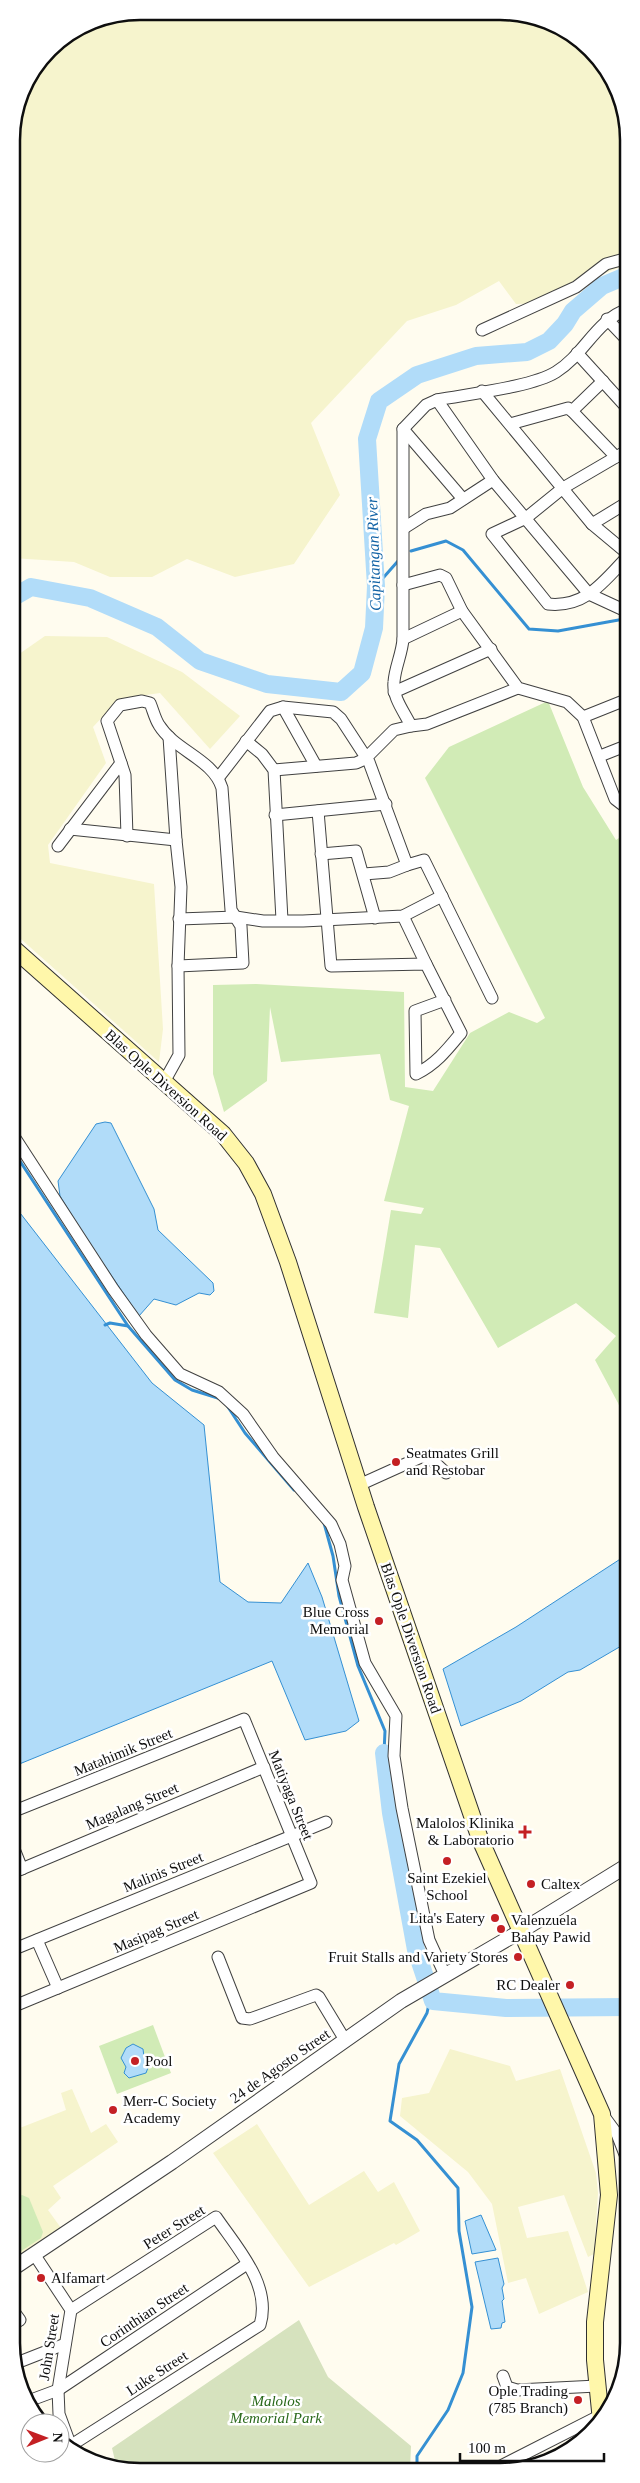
<svg xmlns="http://www.w3.org/2000/svg" width="640" height="2483" font-family="'Times New Roman',serif">
	<style>
		.farmland { fill: #f6f4cd }
		.green { fill: #d1ebb6 }
		.cemetery { fill: #d6e2be }
		.water { fill: #b1dcf9; stroke: #3590d3 }
		.lines { fill: none; stroke-linecap: round; stroke-linejoin: round }
		.stream { stroke: #3590d3; stroke-width: 3 }
		.river { stroke: #b1dcf9; stroke-width: 18 }
		.minor-casing { stroke: #414141; stroke-width: 13 }
		.tertiary-casing { stroke: #414141; stroke-width: 16 }
		.secondary-casing { stroke: #303030; stroke-width: 18 }
		.minor { stroke: #fff; stroke-width: 11 }
		.tertiary { stroke: #fff; stroke-width: 14 }
		.secondary { stroke: #fff7aa; stroke-width: 16 }
		.poi-dot { fill: #c42024; stroke: #fff; stroke-width: 2 }
		.labels { text-anchor: middle; stroke-width: 5; stroke-linejoin: round; paint-order: stroke }
		.street-label { font-size: 15px; fill: #0e0e0e; stroke: #fff }
		.poi-label { font-size: 15px; fill: #0e0e0e; stroke: #fff; text-anchor: start }
		.park-label { font-size: 15px; font-style: italic; fill: #29691b; stroke: #fff }
		.water-label { font-size: 16px; font-style: italic; fill: #1162a5; stroke: #fff }
		.rim { fill: none; stroke: #0e0e0e; stroke-width: 2.5 }
	</style>
	<rect width="100%" height="100%" fill="#fffcef"/>
	<!-- farmland -->
	<g class="farmland">
		<path d="M140,11L525,14L565,29L597,55L628,123V264L572,286L549,303L516,304L499,281L456,305L407,321L311,423L340,495L294,564L235,577L187,559L152,577H110L74,562L12,558V132L24,83L49,49L91,21Z"/>
		<path d="M45,636L107,637L182,672L240,716L210,749L160,693L119,699L93,727L106,763L48,845L50,863L154,884L163,1029L159,1062L12,931V659Z"/>
		<path d="M450,2049L510,2066L516,2081L560,2069L596,2173L598,2193L594,2254L588,2257L564,2195L518,2207L527,2238L568,2231L588,2292L539,2314L526,2278L508,2283L492,2204L468,2172L400,2116L402,2098L429,2093Z"/>
		<path d="M72,2089L91,2133L106,2124L118,2142L53,2186L61,2198L48,2210L61,2228L12,2262V2131L66,2110L61,2093Z"/>
		<path d="M257,2124L309,2205L364,2171L378,2192L394,2182L420,2231L396,2245L394,2243L309,2287L213,2153Z"/>
	</g>
	<!-- green -->
	<g class="green">
		<path d="M548,701L583,787L616,840L628,832V1428L618,1403L595,1360L616,1336L576,1303L498,1348L440,1248L415,1245L408,1318L374,1313L391,1210L421,1214L424,1208L384,1201L409,1106L390,1100L380,1054L281,1062L270,1007L267,1081L224,1112L213,1074V985L256,984L404,992L405,1087L433,1091L470,1033L509,1012L537,1023L545,1018L425,778L449,747Z"/>
		<path d="M153,2025L171,2073L117,2094L99,2046Z"/>
		<path d="M22,2195L29,2198L43,2232L41,2238L12,2257V2200Z"/>
		<path d="M590,2432L557,2458L517,2470Z"/>
	</g>
	<!-- cemetery -->
	<path class="cemetery" d="M299,2320L328,2377L411,2446L410,2470L117,2469L112,2448Z"/>
	<!-- water -->
	<g class="water">
		<path d="M105,1122L111,1123L154,1209L158,1230L213,1283L214,1291L210,1295L199,1293L176,1305L154,1299L139,1316L85,1237L60,1196L58,1181L96,1124Z"/>
		<path d="M12,1195L17,1209L152,1383L204,1425L220,1582L248,1602L281,1603L308,1563L322,1597L359,1721L346,1731L305,1740L272,1661L12,1767Z"/>
		<path d="M628,1554V1642L580,1670L568,1672L521,1701L461,1726L443,1669L516,1627Z"/>
		<path d="M133,2044L143,2049L144,2057L149,2065L146,2073L129,2078L124,2073L126,2067L121,2058L126,2048Z"/>
		<path d="M481,2215L496,2250L472,2254L465,2221Z"/>
		<path d="M498,2258L504,2284L502,2288L504,2299L502,2301L505,2322L502,2323L501,2328L491,2329L475,2262Z"/>
	</g>
	<g class="lines">
		<!-- stream -->
		<g class="stream">
			<path d="M411,551L446,541L463,550L529,629L558,631L624,619L628,621"/>
			<path d="M376,586L398,561"/>
			<path d="M12,1149L128,1326L175,1380L192,1390L221,1399"/>
			<path d="M105,1325L110,1323L128,1326"/>
			<path d="M228,1407L245,1433L294,1490"/>
			<path d="M324,1523L333,1556L339,1596L358,1666L385,1731L384,1753"/>
			<path d="M417,2470V2456L448,2410L463,2373L472,2307L459,2231L458,2188L417,2140L390,2121L399,2064L427,2013L431,1995"/>
		</g>
		<!-- river -->
		<g class="river">
			<path d="M12,598L31,587L90,598L157,627L200,661L267,684L341,692L362,673L374,628L376,586L367,439L379,401L417,375L476,356L527,352L549,341L565,324L573,311L602,286L628,275"/>
			<path d="M384,1753L391,1813L416,1950L433,2001L506,2008L628,2007"/>
		</g>
		<!-- minor casing -->
		<g class="minor-casing">
			<g id="minor">
				<path d="M607,319L628,341"/>
				<path d="M482,330L576,287L606,264L628,258"/>
				<path d="M577,353L628,409"/>
				<path d="M482,391L592,524L628,554"/>
				<path d="M437,400L493,480L589,594L628,612"/>
				<path d="M572,411L616,457"/>
				<path d="M510,424L568,408L572,411L603,381"/>
				<path d="M403,429L463,499"/>
				<path d="M628,450L563,488L526,518L492,534L548,604C586,608 604,581 628,556"/>
				<path d="M592,524L628,502"/>
				<path d="M404,528L426,514L450,508L493,480"/>
				<path d="M403,585L440,575L446,578L462,611L518,688L567,702L583,717L615,799L628,809"/>
				<path d="M403,639L462,611"/>
				<path d="M518,688L427,724L411,726C405,713 392,697 394,682C395,667 402,654 403,639V429L426,405L437,400C468,394 532,387 556,372C584,355 596,320 628,309"/>
				<path d="M394,692L491,649"/>
				<path d="M283,707L316,766"/>
				<path d="M583,717L628,699"/>
				<path d="M246,741L262,754L274,770L282,920"/>
				<path d="M600,756L628,745"/>
				<path d="M274,770L356,763L365,759L394,730L411,726"/>
				<path d="M219,777L270,711L283,707L333,712L341,719L369,762L407,865L424,860L492,998"/>
				<path d="M318,811L331,966L426,964L461,1033C447,1050 436,1064 416,1074L415,1011L445,1000"/>
				<path d="M275,815L386,804"/>
				<path d="M70,829L176,840"/>
				<path d="M127,836L125,775L107,721L120,705L142,701L150,703C153,710 155,719 159,725C175,751 213,759 222,788L231,910L241,926L243,963L178,966"/>
				<path d="M58,846L121,763"/>
				<path d="M321,854L356,851L375,918"/>
				<path d="M364,874L389,872L407,865"/>
				<path d="M403,916L426,964"/>
				<path d="M179,919L236,917L263,921H303L403,916L442,896"/>
				<path d="M164,1082L179,1055L178,966L181,887L176,840L169,737"/>
				<path d="M12,1130L15,1138L113,1289L146,1335L180,1374L219,1392L243,1414L273,1457L331,1524L340,1544L345,1566L342,1580L365,1663L396,1716L394,1756L402,1808L429,1940L445,1975"/>
				<path d="M359,1485L421,1457L430,1458L446,1473"/>
				<path d="M12,1812L244,1719L311,1883L12,2007"/>
				<path d="M12,1844L22,1869"/>
				<path d="M12,1873L264,1767"/>
				<path d="M37,1940L58,1988"/>
				<path d="M12,1950L326,1822"/>
				<path d="M218,1957L242,2018L250,2019L316,1995L319,1997L345,2040"/>
				<path d="M603,2115L617,2134L628,2162"/>
				<path d="M34,2254L71,2310L58,2390L59,2414L73,2452"/>
				<path d="M12,2309L20,2320L12,2325"/>
				<path d="M14,2364L65,2344"/>
				<path d="M503,2376L507,2387L517,2390L597,2386"/>
				<path d="M31,2400L58,2390L247,2264"/>
				<path d="M70,2446L260,2325C272,2285 237,2248 216,2217L71,2310"/>
				<path d="M491,2471L605,2413"/>
			</g>
		</g>
		<!-- tertiary casing -->
		<g class="tertiary-casing">
			<path id="tertiary" d="M12,2269L172,2162L401,2001L521,1931L628,1865"/>
		</g>
		<!-- secondary casing -->
		<g class="secondary-casing">
			<path id="secondary" d="M12,947L223,1134L246,1163L263,1194L288,1262L366,1507L480,1839L602,2114L609,2195L595,2322V2360L601,2421"/>
		</g>
		<!-- minor -->
		<use href="#minor" class="minor"/>
		<!-- tertiary -->
		<use href="#tertiary" class="tertiary"/>
		<!-- secondary -->
		<use href="#secondary" class="secondary"/>
	</g>
	<!-- markers -->
	<g class="poi-dot">
		<circle cx="396" cy="1462" r="5"/>
		<circle cx="379" cy="1621" r="5"/>
		<path d="M522.5 1824.5h5v5h5v5h-5v5h-5v-5h-5v-5h5z"/>
		<circle cx="447" cy="1861" r="5"/>
		<circle cx="531" cy="1884" r="5"/>
		<circle cx="495" cy="1918" r="5"/>
		<circle cx="501" cy="1929" r="5"/>
		<circle cx="518" cy="1957" r="5"/>
		<circle cx="570" cy="1985" r="5"/>
		<circle cx="135" cy="2061" r="5"/>
		<circle cx="113" cy="2110" r="5"/>
		<circle cx="41" cy="2278" r="5"/>
		<circle cx="578" cy="2400" r="5"/>
	</g>
	<g class="labels">
		<!-- street labels -->
		<g class="street-label">
			<text transform="translate(166 1085) rotate(42)" y="5">Blas Ople Diversion Road</text>
			<text transform="translate(411 1638) rotate(71)" y="5">Blas Ople Diversion Road</text>
			<text transform="translate(123 1752) rotate(-22)" y="5">Matahimik Street</text>
			<text transform="translate(291 1795) rotate(68)" y="5">Matiyaga Street</text>
			<text transform="translate(132 1806) rotate(-23)" y="5">Magalang Street</text>
			<text transform="translate(163 1872) rotate(-22)" y="5">Malinis Street</text>
			<text transform="translate(156 1931) rotate(-23)" y="5">Masipag Street</text>
			<text transform="translate(280 2066) rotate(-35)" y="5">24 de Agosto Street</text>
			<text transform="translate(174 2227) rotate(-32)" y="5">Peter Street</text>
			<text transform="translate(144 2315) rotate(-34)" y="5">Corinthian Street</text>
			<text transform="translate(49 2347) rotate(-81)" y="5">John Street</text>
			<text transform="translate(157 2373) rotate(-33)" y="5">Luke Street</text>
		</g>
		<!-- poi labels -->
		<g class="poi-label">
			<text x="406" y="1458">Seatmates Grill<tspan x="406" dy="17">and Restobar</tspan></text>
			<text x="369" y="1617" text-anchor="end">Blue Cross<tspan x="369" dy="17">Memorial</tspan></text>
			<text x="514" y="1828" text-anchor="end">Malolos Klinika<tspan x="514" dy="17">&amp; Laboratorio</tspan></text>
			<text x="447" y="1883" text-anchor="middle">Saint Ezekiel<tspan x="447" dy="17">School</tspan></text>
			<text x="541" y="1889">Caltex</text>
			<text x="485" y="1923" text-anchor="end">Lita's Eatery</text>
			<text x="511" y="1925">Valenzuela<tspan x="511" dy="17">Bahay Pawid</tspan></text>
			<text x="508" y="1962" text-anchor="end">Fruit Stalls and Variety Stores</text>
			<text x="560" y="1990" text-anchor="end">RC Dealer</text>
			<text x="145" y="2066">Pool</text>
			<text x="123" y="2106">Merr-C Society<tspan x="123" dy="17">Academy</tspan></text>
			<text x="51" y="2283">Alfamart</text>
			<text x="568" y="2396" text-anchor="end">Ople Trading<tspan x="568" dy="17">(785 Branch)</tspan></text>
		</g>
		<!-- park labels -->
		<g class="park-label">
			<text x="276" y="2406">Malolos<tspan x="276" dy="17">Memorial Park</tspan></text>
		</g>
		<!-- water labels -->
		<g class="water-label">
			<text transform="translate(373 554) rotate(-92)" y="6">Capitangan River</text>
		</g>
	</g>
	<!-- crop -->
	<path d="M0 0H640V2483H0ZM140 20H500A120 120 0 0 1 620 140V2343A120 120 0 0 1 500 2463H140A120 120 0 0 1 20 2343V140A120 120 0 0 1 140 20Z" fill="#fff" fill-rule="evenodd"/>
	<path class="rim" d="M140 20H500A120 120 0 0 1 620 140V2343A120 120 0 0 1 500 2463H140A120 120 0 0 1 20 2343V140A120 120 0 0 1 140 20Z"/>
	<!-- north arrow -->
	<g transform="translate(45 2438) rotate(89)"><circle r="24" fill="#ffffff" stroke="#9f9f9f"/>
	<path d="M0-4L9 19L0 12L-9 19Z" fill="#c42024"/>
	<text y="-8" font-size="14" font-weight="bold" text-anchor="middle" fill="#0e0e0e">N</text>
	</g>
	<!-- scale -->
	<path d="M460 2453v8h144v-8" fill="none" stroke="#0e0e0e" stroke-width="2.5"/>
	<text x="468" y="2453" font-size="15" fill="#0e0e0e" stroke="#ffffff" stroke-width="4" paint-order="stroke">100 m</text>
</svg>
